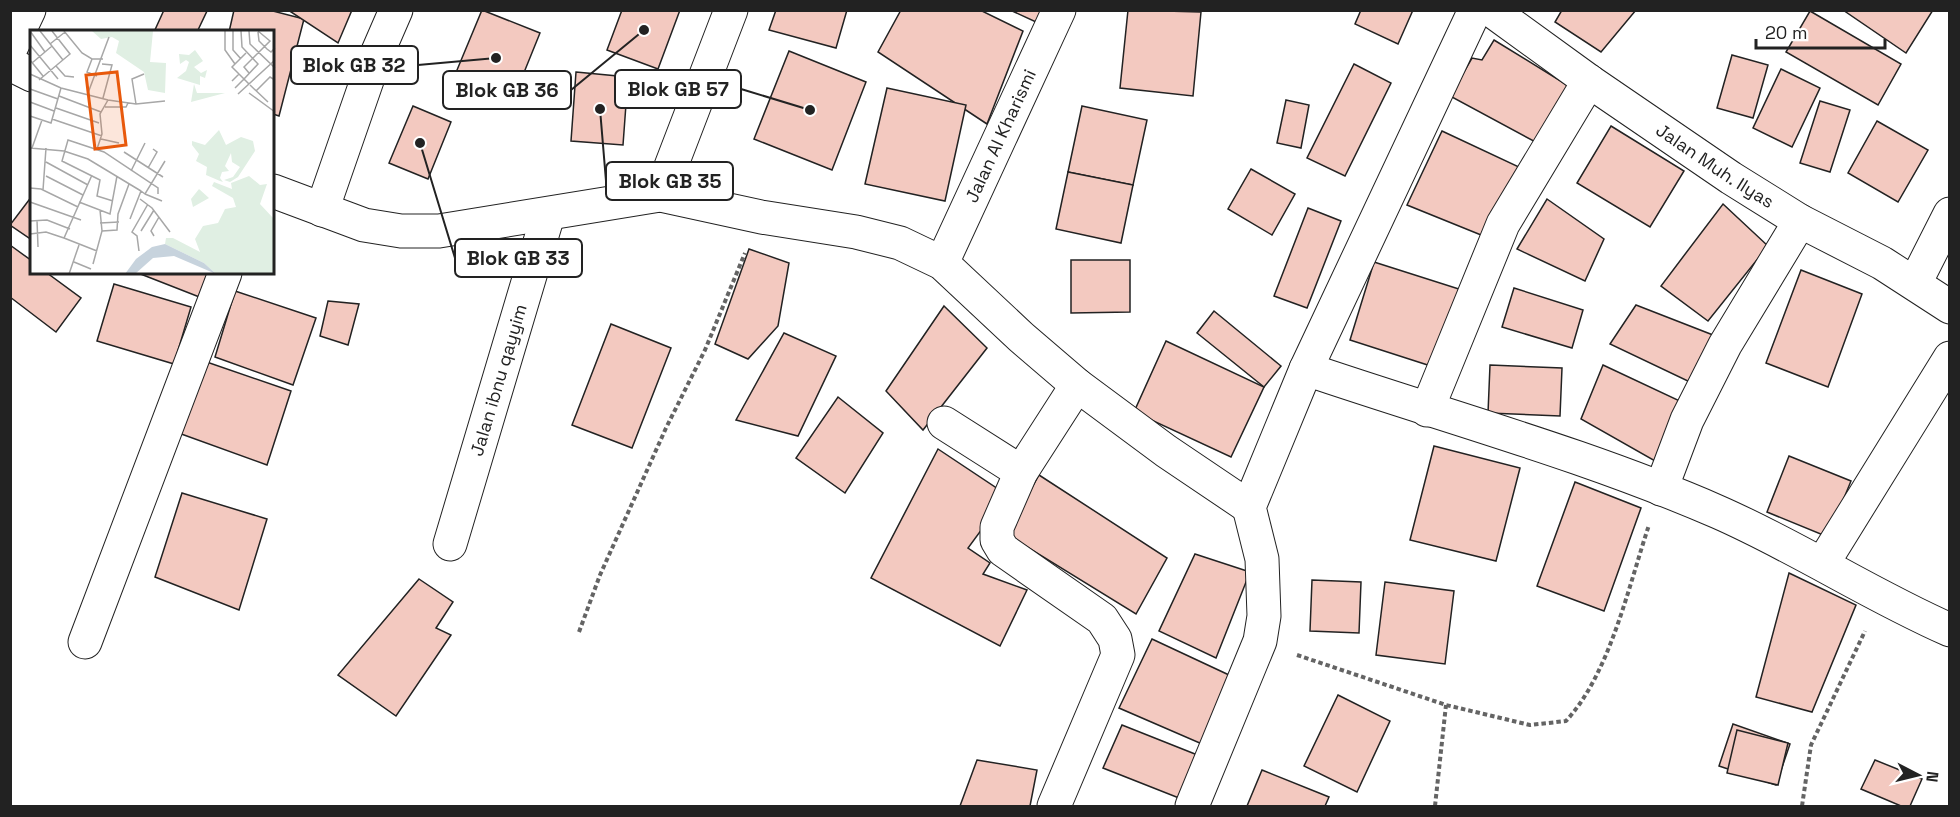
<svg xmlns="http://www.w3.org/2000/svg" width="1960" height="817" font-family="'Space Grotesk',sans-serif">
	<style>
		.building { fill: #f3c9c0; stroke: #222; stroke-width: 1.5 }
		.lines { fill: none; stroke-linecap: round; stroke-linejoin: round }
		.minor-casing { stroke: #222; stroke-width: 35 }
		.path { stroke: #646464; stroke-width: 4; stroke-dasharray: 4.5 3; stroke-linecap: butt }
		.minor { stroke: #fff; stroke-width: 33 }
		.labels { text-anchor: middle; stroke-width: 4.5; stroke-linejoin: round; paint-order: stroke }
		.street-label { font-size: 18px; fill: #222; stroke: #fff }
		.inset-road { fill: none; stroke: #a7a7a7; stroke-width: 1.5 }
		.view { fill: #e8590c; fill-opacity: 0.15; stroke: #e8590c; stroke-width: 3 }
		.inset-edge { fill: none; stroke: #222; stroke-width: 3 }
		.leader { fill: none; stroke: #222; stroke-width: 2 }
		.callout-dot { fill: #222; stroke: #fff; stroke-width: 2 }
		.callout { fill: #fff; stroke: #222; stroke-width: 2 }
		.callout-label { font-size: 20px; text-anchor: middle; font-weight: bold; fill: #222 }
	</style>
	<rect width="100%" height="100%" fill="#fff"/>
	<!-- building -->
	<g class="building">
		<path d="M164,10H205L207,11L197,32H154Z"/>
		<path d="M234,10H269L304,19L279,116L273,114V32H229Z"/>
		<path d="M288,10H352L338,43Z"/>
		<path d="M482,10L540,33L510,107L452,82Z"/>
		<path d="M622,10H680L658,69L607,50Z"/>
		<path d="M776,10H847L836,48L769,30Z"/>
		<path d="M901,10H980L1023,31L987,124L878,52Z"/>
		<path d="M1010,10H1041L1036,22Z"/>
		<path d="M1128,10L1201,12L1193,96L1120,88Z"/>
		<path d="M1361,10H1413L1398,44L1355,24Z"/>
		<path d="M1562,10H1636L1601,52L1555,22Z"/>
		<path d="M1843,10H1933L1906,53Z"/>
		<path d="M1810,11L1901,64L1878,105L1786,52Z"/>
		<path d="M1494,40L1572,88L1543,146L1450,96L1472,58L1482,60Z"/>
		<path d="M789,51L866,82L832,170L754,139Z"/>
		<path d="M1732,55L1768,65L1753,118L1717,108Z"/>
		<path d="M1354,64L1391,83L1345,176L1307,158Z"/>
		<path d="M1781,69L1820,88L1792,147L1753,128Z"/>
		<path d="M576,72L628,77L623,145L571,141Z"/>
		<path d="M887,88L966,105L945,201L865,184Z"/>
		<path d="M1286,100L1309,105L1301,148L1277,143Z"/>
		<path d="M1820,101L1850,110L1830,172L1800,163Z"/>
		<path d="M413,106L451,122L428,179L389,163Z"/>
		<path d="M1082,106L1147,120L1133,185L1068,172Z"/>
		<path d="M1877,121L1928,150L1898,202L1848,173Z"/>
		<path d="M1611,126L1684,171L1650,227L1577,183Z"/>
		<path d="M1442,131L1519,167L1486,237L1407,205Z"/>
		<path d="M1251,169L1295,194L1272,235L1228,209Z"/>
		<path d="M1068,172L1133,185L1121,243L1056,229Z"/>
		<path d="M32,196V240L10,225Z"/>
		<path d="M1547,199L1604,239L1585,281L1517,249Z"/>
		<path d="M1723,204L1768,246L1708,321L1661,286Z"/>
		<path d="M1308,208L1341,221L1307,308L1274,296Z"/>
		<path d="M10,245L32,261V273H47L81,298L56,332L10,297Z"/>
		<path d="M749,249L789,263L778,326L748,359L715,344Z"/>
		<path d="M1071,260H1130V312L1071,313Z"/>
		<path d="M1374,262L1462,290L1437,368L1350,340Z"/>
		<path d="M1801,270L1862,294L1828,387L1766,363Z"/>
		<path d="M138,273H217L207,300Z"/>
		<path d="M114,284L191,307L174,364L97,341Z"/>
		<path d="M1514,288L1583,310L1572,348L1502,327Z"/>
		<path d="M235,291L316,318L293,385L215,357Z"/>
		<path d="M328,301L359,304L348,345L320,336Z"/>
		<path d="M1636,305L1713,335L1692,383L1610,344Z"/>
		<path d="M944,306L987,348L923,430L886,391Z"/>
		<path d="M1214,311L1281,366L1264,387L1197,333Z"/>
		<path d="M611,324L671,348L632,448L572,425Z"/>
		<path d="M784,333L836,356L798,436L736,420Z"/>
		<path d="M1166,341L1264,387L1231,457L1134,412Z"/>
		<path d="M198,359L291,391L267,465L173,431Z"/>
		<path d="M1490,365L1562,368L1560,416L1488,413Z"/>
		<path d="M1603,365L1682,402L1655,461L1581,419Z"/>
		<path d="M838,397L883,433L845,493L796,458Z"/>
		<path d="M1434,446L1520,468L1496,561L1410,540Z"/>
		<path d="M938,449L1007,495L968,548L990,563L983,574L1027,590L1000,646L871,578Z"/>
		<path d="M1789,456L1851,481L1828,537L1767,512Z"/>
		<path d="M1039,475L1167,558L1136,614L1006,534Z"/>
		<path d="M1575,482L1641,508L1604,611L1537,586Z"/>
		<path d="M182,493L267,519L239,610L155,577Z"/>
		<path d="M1195,554L1250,572L1216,658L1159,631Z"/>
		<path d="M1789,573L1856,605L1812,712L1756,697Z"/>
		<path d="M419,579L453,602L436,628L451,635L396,716L338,675Z"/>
		<path d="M1312,580L1361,582L1359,633L1310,631Z"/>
		<path d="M1385,582L1454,591L1445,664L1376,655Z"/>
		<path d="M1152,639L1229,675L1202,744L1119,708Z"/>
		<path d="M1338,695L1390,721L1357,792L1304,766Z"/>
		<path d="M1733,724L1790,744L1776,785L1719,766Z"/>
		<path d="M1122,725L1200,756L1184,800L1103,768Z"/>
		<path d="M1737,730L1788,743L1778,785L1727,773Z"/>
		<path d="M977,760L1037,770L1030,806H960Z"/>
		<path d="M1875,760L1922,779L1910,806H1901L1861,789Z"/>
		<path d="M1262,770L1329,797L1325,806H1247Z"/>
	</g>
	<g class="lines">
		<!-- minor casing -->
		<g class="minor-casing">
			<g id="minor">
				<path id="s1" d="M1491,10L1589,81L1731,178L1800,221L1882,263L1950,307"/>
				<path d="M10,50L29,10"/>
				<path d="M10,64L32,75"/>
				<path d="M273,191L364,225L401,231H439L660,195L761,217L856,232L900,243L942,263L1021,337L1077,385L1166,451L1249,507"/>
				<path d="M660,195L731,10"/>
				<path d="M322,210L373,63L396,10"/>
				<path id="s2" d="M942,263L1059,10"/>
				<path d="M1915,283L1950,214"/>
				<path d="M1306,369C1444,416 1585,454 1718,512C1798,547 1870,595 1950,630"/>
				<path d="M1427,410L1503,224L1589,81"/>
				<path d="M944,423L1021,472"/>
				<path d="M1661,489L1687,420L1725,345L1800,221"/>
				<path id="s3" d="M450,544L548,215"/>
				<path d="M1823,563L1950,358"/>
				<path d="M85,642L225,273"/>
				<path d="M1054,806L1118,655L1115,639L1102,619L1003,550L997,540V527L1021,472L1077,385"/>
				<path d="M1192,806L1260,641L1264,616L1262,559L1249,507L1306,369L1475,10"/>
			</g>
		</g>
		<!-- path -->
		<g class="path">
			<path d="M579,632L600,575L666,428L705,350L745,253"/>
			<path d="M1297,655L1446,705L1530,725L1566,721C1610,673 1628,588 1649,525"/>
			<path d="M1435,806L1446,705"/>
			<path d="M1802,806L1811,745L1865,631"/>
		</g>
		<!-- minor -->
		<use href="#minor" class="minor"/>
	</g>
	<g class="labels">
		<!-- street labels -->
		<g class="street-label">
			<text dy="6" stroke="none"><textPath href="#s2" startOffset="140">Jalan Al Kharismi</textPath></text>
			<text dy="6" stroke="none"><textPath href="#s1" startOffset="273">Jalan Muh. Ilyas</textPath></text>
			<text dy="6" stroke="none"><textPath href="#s3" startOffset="171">Jalan ibnu qayyim</textPath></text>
		</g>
	</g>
	<!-- overview -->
	<g transform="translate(30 30)">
		<rect width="244" height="244" fill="#fff"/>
		<path d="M62,1H123L120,32L136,33L135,63L118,60L114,42L86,23L89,11L82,7L71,9ZM165,20L173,31L164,37L171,43L177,40L175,48L170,46V55L147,48L156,41L159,32L156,30L150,34L149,24L159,25ZM164,54L167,63H195L161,72ZM189,100L196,115L211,107L223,111L225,121L208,147L200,152L194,150L203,147L210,137L202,132L201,123L195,136L199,141L192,142L190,148L193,152L190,151L176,145L177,137L166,131L169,124L162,115V111L175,115ZM219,146L230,155L237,154L230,174L244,189V244H186L174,233L135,214L136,208H143L170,222L165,209L173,196L188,193L195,179L206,177L203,168L182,156L184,152L202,159L201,153ZM169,159L179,168L163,177L161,169Z" fill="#e0efe3"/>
		<path d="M135,214L174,233L186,244L144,226L123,228L105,244H95L106,229L122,217Z" fill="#c7d3dd"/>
		<path class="inset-road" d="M0,1L15,22M10,1L33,30M34,1L52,23L62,29H73M195,1V20L205,34M203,1V20L211,29M211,1L212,17L228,34L214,49L219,54M219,1L220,14L245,38M228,2L229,11L237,19L241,22L245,18M20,14L35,2M0,15L28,49M62,29L57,42L67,46M0,30L13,46M2,33L22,16M72,34L82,35L73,68M26,36L35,46L44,47M219,43L214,37L240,11L228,1M0,44L31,58L78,70L106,74L135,71M209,44L202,37L216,23M9,50L40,24L22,1M202,51L209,44L214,49L205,58M220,55L238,72M0,59L28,69M226,61L240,47L245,50M58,63L79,7M219,63L245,82M208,64L245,30M29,66L71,82M0,72L24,81M106,74L102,49L114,44M75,77H96L98,73M26,78L69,93M0,86L21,93L31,58M22,89L72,106M71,109L89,113M0,118L34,121L58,129L111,161M2,118L12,90M67,119L72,104L70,84L78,70M94,122L133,147M16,132L58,155M118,138L127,122L123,119M101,141L115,113M16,146L53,165M0,158L11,159L48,177M13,160L16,118M111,161L115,164L135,131M115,164L132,171M110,169L122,178L140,202M83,171L67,166L70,150L32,131L38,110L74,122L128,158V164M0,172L51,190M49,172L80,184L87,146M100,189L111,161M7,190L8,217M0,191L17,190L40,199M70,193L89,192M72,201L87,200L88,184L99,154M111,201L124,180M0,204L16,202L34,208L62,145M124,206L121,201L129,187M34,208L67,221M109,221L107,206L102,202L118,174M44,232L61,239M63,234L72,201L70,180M39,244L49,215"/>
		<path class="view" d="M87,42L96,115L65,119L56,45Z"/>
		<rect width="244" height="244" class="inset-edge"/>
	</g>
	<!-- callouts -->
	<path class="leader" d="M496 58L418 65M810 110L741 89M644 30L571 90M600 109L606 181M420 143L455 258"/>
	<g class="callout-dot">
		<circle cx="496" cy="58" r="6"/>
		<circle cx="810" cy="110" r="6"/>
		<circle cx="644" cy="30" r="6"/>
		<circle cx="600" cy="109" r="6"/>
		<circle cx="420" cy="143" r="6"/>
	</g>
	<g class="callout">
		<rect x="291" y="46" width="127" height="38" rx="6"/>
		<rect x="615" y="70" width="126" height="38" rx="6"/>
		<rect x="443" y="71" width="128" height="38" rx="6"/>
		<rect x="606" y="162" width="127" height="38" rx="6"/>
		<rect x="455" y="239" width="127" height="38" rx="6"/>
	</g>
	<g class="callout-label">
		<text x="354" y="72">Blok GB 32</text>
		<text x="678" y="96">Blok GB 57</text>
		<text x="507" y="97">Blok GB 36</text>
		<text x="670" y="188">Blok GB 35</text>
		<text x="518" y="265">Blok GB 33</text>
	</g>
	<!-- border -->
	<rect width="1960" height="817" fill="none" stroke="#222222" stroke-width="24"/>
	<!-- north arrow -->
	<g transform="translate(1918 775) rotate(97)" stroke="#ffffff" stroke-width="4.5" paint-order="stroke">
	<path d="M0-4.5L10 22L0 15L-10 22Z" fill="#222222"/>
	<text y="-9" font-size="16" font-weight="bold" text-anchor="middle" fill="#222222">N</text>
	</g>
	<!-- scale -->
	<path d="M1756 39v9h129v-9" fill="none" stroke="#222222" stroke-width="3"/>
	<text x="1765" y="39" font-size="18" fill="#222222" stroke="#ffffff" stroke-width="4.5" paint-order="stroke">20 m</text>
</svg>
